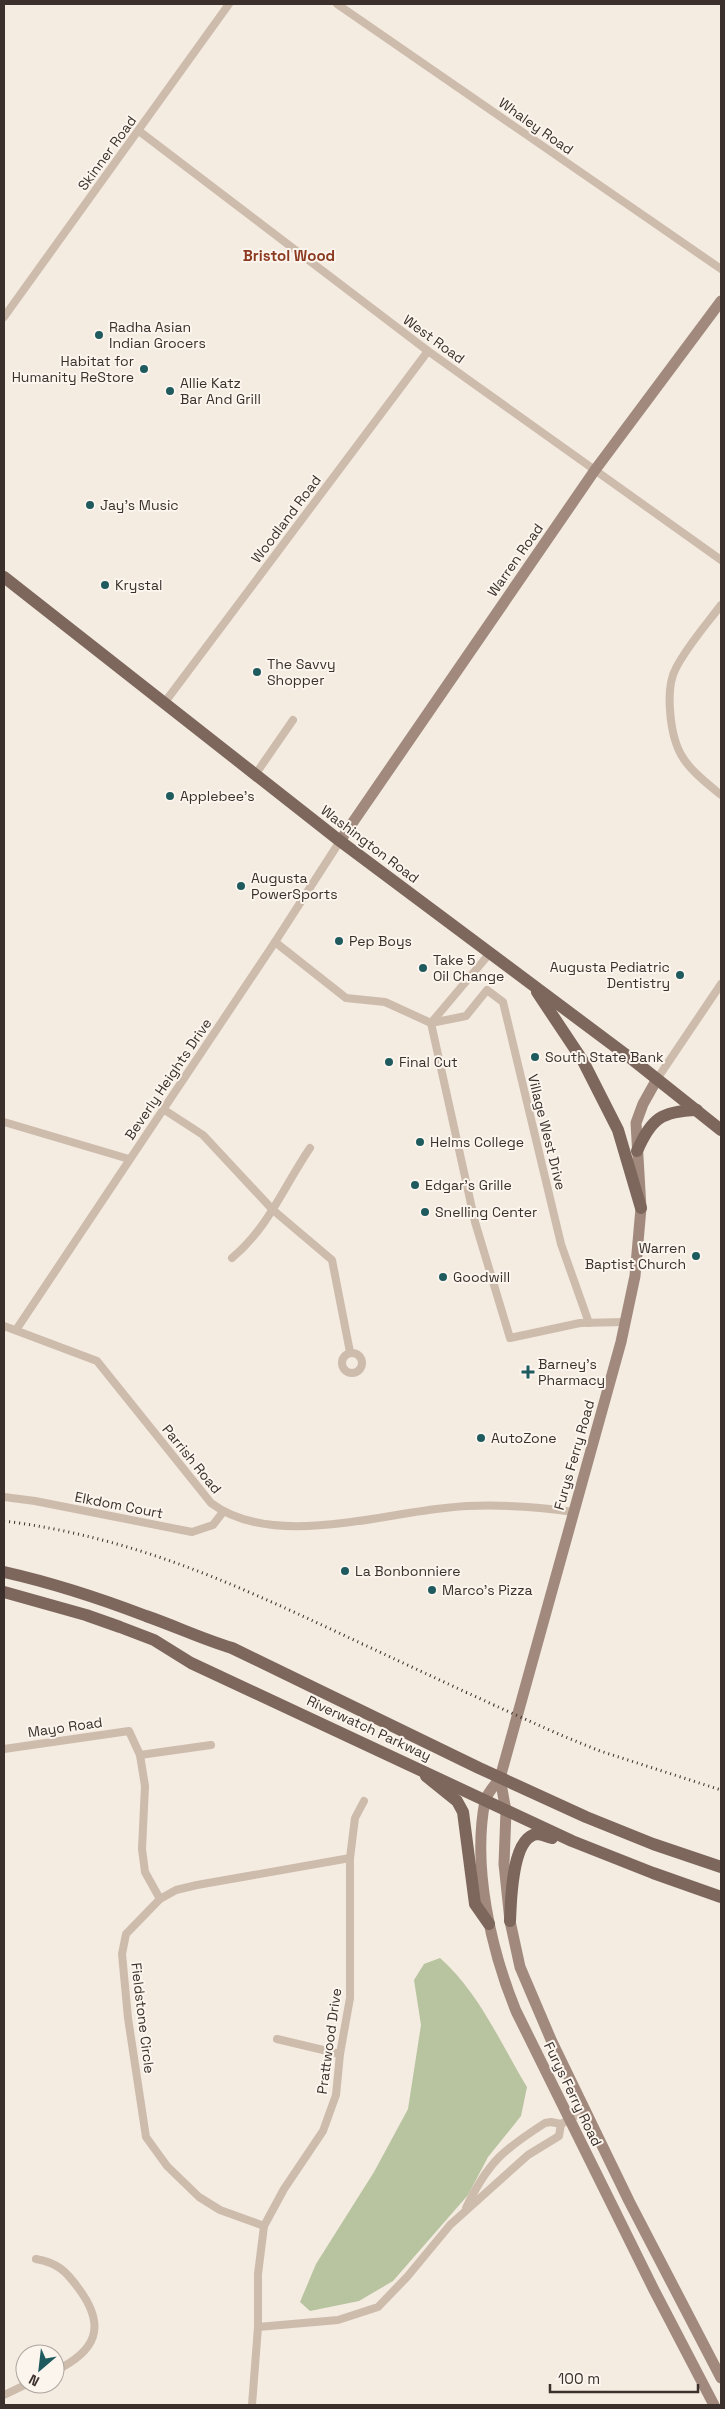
<svg xmlns="http://www.w3.org/2000/svg" width="725" height="2409" font-family="'Space Grotesk',sans-serif">
	<style>
		.green { fill: #b8c4a0 }
		.lines { fill: none; stroke-linecap: round; stroke-linejoin: round }
		.street { stroke: #cdbbac; stroke-width: 8 }
		.secondary { stroke: #a18a7d; stroke-width: 11 }
		.primary { stroke: #7d675c; stroke-width: 12 }
		.rail { stroke: #3b302b; stroke-width: 3; stroke-dasharray: 1 4; stroke-linecap: butt }
		.poi-dot { fill: #1f5a5e; stroke: #fbf5ee; stroke-width: 2 }
		.labels { text-anchor: middle; stroke-width: 4; stroke-linejoin: round; paint-order: stroke }
		.street-label { font-size: 14px; fill: #3b302b; stroke: #fbf5ee }
		.poi-label { font-size: 14px; fill: #3b302b; stroke: #fbf5ee; text-anchor: start }
		.neighbourhood-label { font-size: 15px; font-weight: bold; fill: #8c3b22; stroke: #fbf5ee }
	</style>
	<rect width="100%" height="100%" fill="#f4ebe1"/>
	<!-- green -->
	<path class="green" d="M440,1958C478,1991 501,2044 527,2087L521,2116L488,2157L468,2195L393,2281L359,2301L310,2311L300,2302L316,2264L374,2172L408,2109L421,2025L414,1980L424,1964Z"/>
	<g class="lines">
		<!-- street -->
		<g class="street">
			<path d="M337,4L721,269"/>
			<path d="M139,131L428,351L721,560"/>
			<path d="M4,317L229,4"/>
			<path d="M721,605C706,625 688,645 676,668C670,679 669,697 670,710C673,756 687,767 721,795"/>
			<path d="M165,702L428,351"/>
			<path d="M255,775L293,720"/>
			<path d="M275,942L346,998L385,1002L431,1023L466,1016L487,990L503,1002L561,1244L589,1323"/>
			<path d="M431,1023L475,1222L510,1338L580,1323L625,1322"/>
			<path d="M431,1023L490,953"/>
			<path d="M657,1079L721,984"/>
			<path d="M163,1109L203,1135L273,1210L332,1260L350,1352"/>
			<path d="M4,1122L129,1159"/>
			<path d="M232,1258C269,1227 284,1186 310,1148"/>
			<path d="M4,1326L97,1361L211,1503C271,1548 375,1515 445,1508C488,1503 531,1506 574,1512"/>
			<path d="M16,1330L275,942L340,841"/>
			<circle cx="352" cy="1363" r="10"/>
			<path d="M4,1497L35,1501L192,1532L213,1525L223,1512"/>
			<path d="M4,1749L129,1731L140,1755L145,1786L142,1849L145,1872L160,1899"/>
			<path d="M140,1755L211,1745"/>
			<path d="M364,1801L355,1818L350,1858V1998L340,2054L336,2095L323,2131L284,2189L264,2226L258,2274V2327L338,2320L378,2307L407,2277L450,2225L528,2155L559,2136L561,2124"/>
			<path d="M277,2039L340,2054"/>
			<path d="M466,2208C488,2162 503,2150 545,2123L551,2122L561,2124L586,2110"/>
			<path d="M264,2226L220,2210L199,2197L167,2166L146,2137L128,2018L122,1954L126,1934L160,1899L176,1890L197,1885L350,1858"/>
			<path d="M36,2259C58,2263 66,2271 79,2289C107,2327 96,2351 55,2371"/>
			<path d="M4,2395L27,2384"/>
			<path d="M252,2405L258,2327"/>
		</g>
		<!-- secondary -->
		<g class="secondary">
			<path d="M340,841L595,470L721,301"/>
			<path d="M657,1079L643,1104L636,1123L641,1208L635,1276L621,1342L500,1778C495,1785 487,1793 485,1801C472,1867 491,1950 516,2011L653,2288L714,2405"/>
			<path d="M500,1778L506,1811L504,1864L510,1921L520,1967L552,2042L629,2201L721,2378"/>
		</g>
		<!-- primary -->
		<g class="primary">
			<path d="M4,577L340,841L633,1060L721,1130"/>
			<path d="M537,992L583,1061L618,1130L641,1208"/>
			<path d="M637,1151C651,1119 661,1111 697,1110"/>
			<path d="M4,1572C53,1583 99,1598 146,1616C175,1626 202,1639 232,1648L479,1768L586,1817L653,1844L721,1867"/>
			<path d="M4,1592L86,1615L120,1627L154,1640L191,1663L572,1841L653,1873L721,1897"/>
			<path d="M426,1776L457,1801L463,1812L475,1904L489,1924"/>
			<path d="M510,1921C511,1903 511,1837 537,1834C541,1834 548,1837 552,1838"/>
		</g>
		<!-- rail -->
		<path class="rail" d="M4,1521C130,1537 226,1580 339,1633C414,1668 488,1703 563,1736L600,1751L721,1790"/>
	</g>
	<!-- markers -->
	<g class="poi-dot">
		<circle cx="99" cy="335" r="5"/>
		<circle cx="144" cy="369" r="5"/>
		<circle cx="170" cy="391" r="5"/>
		<circle cx="90" cy="505" r="5"/>
		<circle cx="105" cy="585" r="5"/>
		<circle cx="257" cy="672" r="5"/>
		<circle cx="170" cy="796" r="5"/>
		<circle cx="241" cy="886" r="5"/>
		<circle cx="339" cy="941" r="5"/>
		<circle cx="423" cy="968" r="5"/>
		<circle cx="680" cy="975" r="5"/>
		<circle cx="535" cy="1057" r="5"/>
		<circle cx="389" cy="1062" r="5"/>
		<circle cx="420" cy="1142" r="5"/>
		<circle cx="415" cy="1185" r="5"/>
		<circle cx="425" cy="1212" r="5"/>
		<circle cx="696" cy="1256" r="5"/>
		<circle cx="443" cy="1277" r="5"/>
		<path d="M525.5 1364.5h5v5h5v5h-5v5h-5v-5h-5v-5h5z"/>
		<circle cx="481" cy="1438" r="5"/>
		<circle cx="345" cy="1571" r="5"/>
		<circle cx="432" cy="1590" r="5"/>
	</g>
	<g class="labels">
		<!-- street labels -->
		<g class="street-label">
			<text transform="translate(536 126) rotate(35)" y="5">Whaley Road</text>
			<text transform="translate(107 153) rotate(-54)" y="5">Skinner Road</text>
			<text transform="translate(434 339) rotate(36)" y="5">West Road</text>
			<text transform="translate(286 519) rotate(-53)" y="5">Woodland Road</text>
			<text transform="translate(515 560) rotate(-55)" y="5">Warren Road</text>
			<text transform="translate(370 844) rotate(37)" y="5">Washington Road</text>
			<text transform="translate(168 1079) rotate(-56)" y="5">Beverly Heights Drive</text>
			<text transform="translate(547 1132) rotate(76)" y="5">Village West Drive</text>
			<text transform="translate(574 1455) rotate(-74)" y="5">Furys Ferry Road</text>
			<text transform="translate(192 1459) rotate(51)" y="5">Parrish Road</text>
			<text transform="translate(119 1505) rotate(11)" y="5">Elkdom Court</text>
			<text transform="translate(65 1727) rotate(-8)" y="5">Mayo Road</text>
			<text transform="translate(369 1728) rotate(25)" y="5">Riverwatch Parkway</text>
			<text transform="translate(143 2018) rotate(83)" y="5">Fieldstone Circle</text>
			<text transform="translate(329 2041) rotate(-82)" y="5">Prattwood Drive</text>
			<text transform="translate(573 2094) rotate(64)" y="5">Furys Ferry Road</text>
		</g>
		<!-- poi labels -->
		<g class="poi-label">
			<text x="109" y="332">Radha Asian<tspan x="109" dy="16">Indian Grocers</tspan></text>
			<text x="134" y="366" text-anchor="end">Habitat for<tspan x="134" dy="16">Humanity ReStore</tspan></text>
			<text x="180" y="388">Allie Katz<tspan x="180" dy="16">Bar And Grill</tspan></text>
			<text x="100" y="510">Jay's Music</text>
			<text x="115" y="590">Krystal</text>
			<text x="267" y="669">The Savvy<tspan x="267" dy="16">Shopper</tspan></text>
			<text x="180" y="801">Applebee's</text>
			<text x="251" y="883">Augusta<tspan x="251" dy="16">PowerSports</tspan></text>
			<text x="349" y="946">Pep Boys</text>
			<text x="433" y="965">Take 5<tspan x="433" dy="16">Oil Change</tspan></text>
			<text x="670" y="972" text-anchor="end">Augusta Pediatric<tspan x="670" dy="16">Dentistry</tspan></text>
			<text x="545" y="1062">South State Bank</text>
			<text x="399" y="1067">Final Cut</text>
			<text x="430" y="1147">Helms College</text>
			<text x="425" y="1190">Edgar's Grille</text>
			<text x="435" y="1217">Snelling Center</text>
			<text x="686" y="1253" text-anchor="end">Warren<tspan x="686" dy="16">Baptist Church</tspan></text>
			<text x="453" y="1282">Goodwill</text>
			<text x="538" y="1369">Barney's<tspan x="538" dy="16">Pharmacy</tspan></text>
			<text x="491" y="1443">AutoZone</text>
			<text x="355" y="1576">La Bonbonniere</text>
			<text x="442" y="1595">Marco's Pizza</text>
		</g>
		<!-- neighbourhood labels -->
		<g class="neighbourhood-label">
			<text x="289" y="261">Bristol Wood</text>
		</g>
	</g>
	<!-- border -->
	<rect width="725" height="2409" fill="none" stroke="#3b302b" stroke-width="10"/>
	<!-- north arrow -->
	<g transform="translate(40 2369) rotate(208)"><circle r="24" fill="#fbf5ee" stroke="#aea6a0"/>
	<path d="M0-4L9 19L0 12L-9 19Z" fill="#1f5a5e"/>
	<text y="-8" font-size="14" font-weight="bold" text-anchor="middle" fill="#3b302b">N</text>
	</g>
	<!-- scale -->
	<path d="M550 2384v8h148v-8" fill="none" stroke="#3b302b" stroke-width="2.5"/>
	<text x="558" y="2384" font-size="15" fill="#3b302b" stroke="#fbf5ee" stroke-width="4" paint-order="stroke">100 m</text>
</svg>
